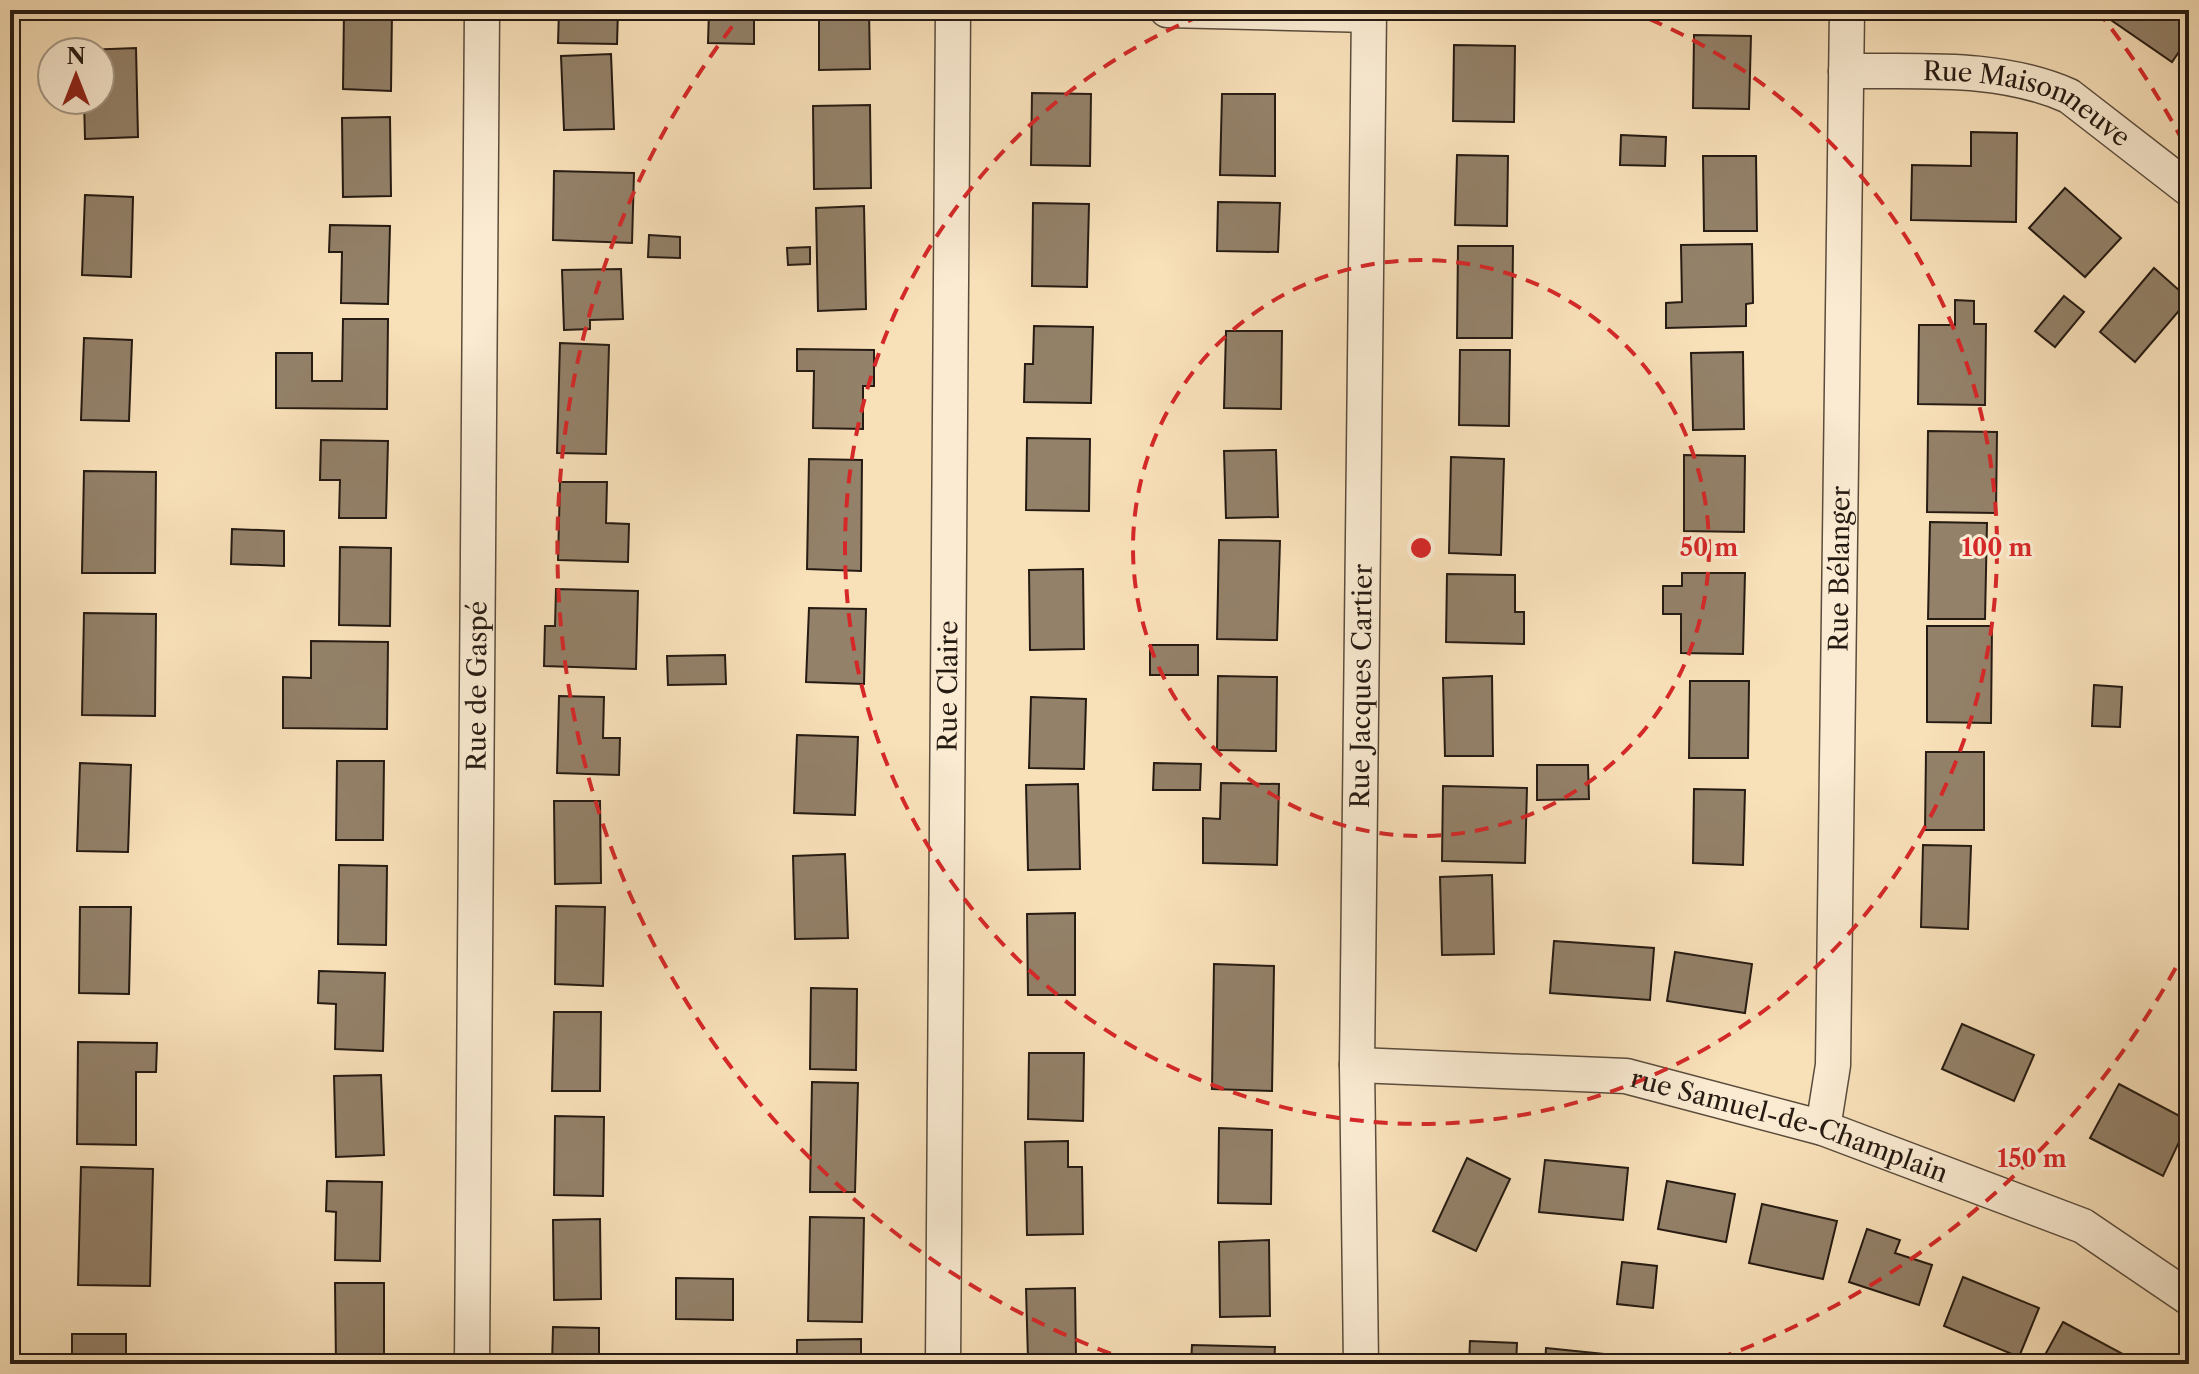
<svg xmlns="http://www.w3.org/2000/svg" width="2199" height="1374" font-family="'Libre Caslon Text',serif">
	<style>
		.building { fill: #938169; stroke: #261b13; stroke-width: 2 }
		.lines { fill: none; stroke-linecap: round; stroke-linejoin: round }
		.minor-casing { stroke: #5a4c3c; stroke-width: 37 }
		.minor { stroke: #faebd2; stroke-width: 34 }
		.ring { fill: none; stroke: #d62828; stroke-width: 4; stroke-dasharray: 14 10 }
		.labels { text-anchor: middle; stroke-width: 6; stroke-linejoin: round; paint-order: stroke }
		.street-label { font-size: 26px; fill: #261b13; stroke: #faebd2 }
		.centre { fill: #d62828; stroke: #faebd2; stroke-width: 4 }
		.ring-label { font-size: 24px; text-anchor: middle; font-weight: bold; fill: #d62828; stroke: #faebd2; stroke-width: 6; stroke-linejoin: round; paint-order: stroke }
	</style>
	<rect width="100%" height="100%" fill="#f8e0b9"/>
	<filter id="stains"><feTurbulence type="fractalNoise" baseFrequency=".0025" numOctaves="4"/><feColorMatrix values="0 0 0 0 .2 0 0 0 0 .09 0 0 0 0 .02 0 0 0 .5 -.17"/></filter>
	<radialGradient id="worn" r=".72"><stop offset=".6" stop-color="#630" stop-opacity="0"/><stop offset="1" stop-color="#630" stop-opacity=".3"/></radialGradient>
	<!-- building -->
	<g class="building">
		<path d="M344,10H392L391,91L343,89Z"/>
		<path d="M559,10H618L617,44L558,43Z"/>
		<path d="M709,10H754V44L708,43Z"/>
		<path d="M819,10H869L870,69L819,70Z"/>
		<path d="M2114,10H2186L2189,12V37L2172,62L2108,18Z"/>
		<path d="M1694,35L1751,36L1749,109L1693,108Z"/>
		<path d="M1454,45L1515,46L1514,122L1453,121Z"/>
		<path d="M136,48L138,137L85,139L84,100H100V52L83,50Z"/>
		<path d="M611,54L614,129L564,130L561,56Z"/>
		<path d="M2189,55V76L2179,67Z"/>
		<path d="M1032,93L1091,94L1090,166L1031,165Z"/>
		<path d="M1222,94H1275V176L1220,175Z"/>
		<path d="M870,105L871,188L814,189L813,106Z"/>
		<path d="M390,117L391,196L343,197L342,118Z"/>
		<path d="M1971,132L2017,133L2016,222L1911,220L1912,165L1971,166Z"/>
		<path d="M1621,135L1666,137L1665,166L1620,165Z"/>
		<path d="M1457,155L1508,156L1507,226L1455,225Z"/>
		<path d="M1703,156H1756L1757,231H1704Z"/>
		<path d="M554,171L634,173L632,243L553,240Z"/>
		<path d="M2065,188L2121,238L2085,277L2029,228Z"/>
		<path d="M85,195L133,197L131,277L82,275Z"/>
		<path d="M1218,202L1280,203L1278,252L1217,251Z"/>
		<path d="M1033,203L1089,204L1087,287L1032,286Z"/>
		<path d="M864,206L866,309L818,311L816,208Z"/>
		<path d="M330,225L390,226L388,304L341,303L342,252H329Z"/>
		<path d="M649,235L680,237V258L648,257Z"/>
		<path d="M1752,244L1753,303L1746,304V326L1666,328V303L1682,302L1681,245Z"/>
		<path d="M1458,246H1513L1512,338H1457Z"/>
		<path d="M810,247V264L788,265L787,248Z"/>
		<path d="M2154,268L2189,299L2135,362L2100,332Z"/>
		<path d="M621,269L623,319L590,320V329L564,330L562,270Z"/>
		<path d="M2064,296L2084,312L2055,347L2035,331Z"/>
		<path d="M1955,300L1974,301V324H1986L1985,405L1918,404L1919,325H1955Z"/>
		<path d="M343,319H388L387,409L276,408V353H312V381H342Z"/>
		<path d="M1034,326L1093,327L1091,403L1024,402L1025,364H1033Z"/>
		<path d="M1226,331H1282L1281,409L1224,408Z"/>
		<path d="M84,338L132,340L129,421L81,420Z"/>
		<path d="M560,343L609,345L606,454L557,453Z"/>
		<path d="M797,349L874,350V386H863V429L813,428L814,371H797Z"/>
		<path d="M1460,350H1510L1509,426L1459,425Z"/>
		<path d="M1743,352L1744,429L1693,430L1691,353Z"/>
		<path d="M1928,431L1997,432L1996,513L1927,512Z"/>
		<path d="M1027,438L1090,439L1089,511L1026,510Z"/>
		<path d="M321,440L388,441L386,518H339L340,480H320Z"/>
		<path d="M1276,450L1278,517L1226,518L1224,451Z"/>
		<path d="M1684,455L1745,456L1744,532L1684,531Z"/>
		<path d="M1451,457L1504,459L1501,555L1449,553Z"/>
		<path d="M809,459L862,460L861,571L807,569Z"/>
		<path d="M84,471L156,472L155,573H82Z"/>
		<path d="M560,482H607L606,523L629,524L628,562L558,560Z"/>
		<path d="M1930,522L1987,523L1985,619H1928Z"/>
		<path d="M232,529L284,531V566L231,564Z"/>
		<path d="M1219,540L1280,541L1277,640L1217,639Z"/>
		<path d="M340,547L391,548L390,626L339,625Z"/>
		<path d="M1083,569L1084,649L1030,650L1029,570Z"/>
		<path d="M1682,573H1745L1743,654L1681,653V614H1663V586H1682Z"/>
		<path d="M1447,574L1515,575V612H1524V644L1446,642Z"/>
		<path d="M556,589L638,591L636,669L544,666L545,626H555Z"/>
		<path d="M809,608L866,609L864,684L806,682Z"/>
		<path d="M84,613L156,614L155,716L82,715Z"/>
		<path d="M1927,626H1992L1991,723L1927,722Z"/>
		<path d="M311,641L388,642L387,729L283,728V677L311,678Z"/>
		<rect x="1150" y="645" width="48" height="30"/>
		<path d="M725,655L726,684L668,685L667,656Z"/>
		<path d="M1218,676L1277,677L1276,751L1217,750Z"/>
		<path d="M1492,676L1493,756H1445L1443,678Z"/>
		<path d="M1690,681H1749L1748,758H1689Z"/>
		<path d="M2094,685L2122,687L2120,727L2092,726Z"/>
		<path d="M559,696L604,697L603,738H620L619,775L557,773Z"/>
		<path d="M1031,697L1086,699L1084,769L1029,768Z"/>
		<path d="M797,735L858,737L855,815L794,813Z"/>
		<path d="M1926,752H1984V830H1925Z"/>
		<path d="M337,761H384L383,840H336Z"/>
		<path d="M80,763L131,765L128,852L77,851Z"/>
		<path d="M1154,763L1201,764L1200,790H1153Z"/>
		<path d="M1537,765H1588L1589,799L1537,800Z"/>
		<path d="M1221,783L1279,784L1277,865L1203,863V818L1220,819Z"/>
		<path d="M1078,784L1080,869L1028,870L1026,785Z"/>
		<path d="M1443,786L1527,788L1525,863L1442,861Z"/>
		<path d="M1694,789L1745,790L1743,865L1693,863Z"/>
		<path d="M554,801H600L601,883L555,884Z"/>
		<path d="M2183,837H2189V870H2184Z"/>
		<path d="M1923,845L1971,846L1968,929L1921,927Z"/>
		<path d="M845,854L848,938L795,939L793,856Z"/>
		<path d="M339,865L387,866L386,945L338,944Z"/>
		<path d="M1492,875L1494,954L1442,955L1440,877Z"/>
		<path d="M2183,902H2189V979L2182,978Z"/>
		<path d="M556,906L605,907L603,986L555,984Z"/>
		<path d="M80,907H131L129,994L79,993Z"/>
		<path d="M1075,913V995H1028L1027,914Z"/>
		<path d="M1554,941L1654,948L1650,1000L1550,993Z"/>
		<path d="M1675,952L1752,964L1745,1013L1667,1001Z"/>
		<path d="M1214,964L1274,966L1272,1091L1212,1089Z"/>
		<path d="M319,971L385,973L383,1051L335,1049L336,1004L318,1003Z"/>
		<path d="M811,988L857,989L856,1070L810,1069Z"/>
		<path d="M554,1012H601L600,1091H552Z"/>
		<path d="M1962,1024L2034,1055L2014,1101L1942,1069Z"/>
		<path d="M78,1042L157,1043L156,1072H136V1145L77,1144Z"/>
		<path d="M1029,1053H1084L1083,1121L1028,1119Z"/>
		<path d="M381,1075L384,1155L336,1157L334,1076Z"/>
		<path d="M812,1082L858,1083L855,1192H810Z"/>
		<path d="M2119,1084L2189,1121L2163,1176L2090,1138Z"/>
		<path d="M555,1116L604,1117L603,1196L554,1195Z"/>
		<path d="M1219,1128L1272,1130L1271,1204L1218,1203Z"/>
		<path d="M1068,1141V1167H1082L1083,1234L1027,1235L1025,1142Z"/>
		<path d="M1467,1158L1510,1179L1476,1251L1433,1231Z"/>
		<path d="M1545,1160L1628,1168L1623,1220L1539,1212Z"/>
		<path d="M81,1167L153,1169L150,1286L78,1285Z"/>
		<path d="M327,1181L382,1182L380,1261L335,1260L336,1212L326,1211Z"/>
		<path d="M1667,1181L1735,1194L1726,1242L1658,1229Z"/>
		<path d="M1762,1204L1837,1221L1823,1279L1749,1263Z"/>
		<path d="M810,1217L864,1218L862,1322L808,1321Z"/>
		<path d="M600,1219L601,1299L554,1300L553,1220Z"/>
		<path d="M1867,1229L1900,1240L1895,1253L1932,1265L1919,1305L1849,1282Z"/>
		<path d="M1269,1240L1270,1316L1220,1317L1219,1242Z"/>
		<path d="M1622,1262L1657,1266L1653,1308L1617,1304Z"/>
		<path d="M1963,1277L2039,1308L2019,1357L1944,1326Z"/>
		<path d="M676,1278L733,1279V1320L676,1319Z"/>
		<path d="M335,1283H384V1364H336Z"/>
		<path d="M1075,1288L1076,1358L1028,1359L1026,1289Z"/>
		<path d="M2063,1322L2136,1361L2134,1364H2040Z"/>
		<path d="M553,1327L599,1328V1364H552Z"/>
		<rect x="72" y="1334" width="54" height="30"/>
		<path d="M861,1339V1364H797V1340Z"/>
		<path d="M1470,1341L1517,1343L1516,1364H1469Z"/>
		<path d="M1192,1345L1275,1347L1274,1364H1191Z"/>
		<path d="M1546,1348L1633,1357V1364H1545Z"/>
	</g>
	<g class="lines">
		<!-- minor casing -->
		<g class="minor-casing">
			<g id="minor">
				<path d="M1167,10L1369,15"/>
				<path id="s1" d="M1846,71C1920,72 1999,65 2069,96L2189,189"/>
				<path id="s2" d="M1357,1065L1626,1076L1823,1128L2083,1226L2189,1298"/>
				<path id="s3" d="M1823,1128L1833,1065L1847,10"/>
				<path id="s4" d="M472,1364L482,10"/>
				<path id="s5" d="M943,1364L953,10"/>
				<path id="s6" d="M1361,1364L1357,1065L1369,10"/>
			</g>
		</g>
		<!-- minor -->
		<use href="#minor" class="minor"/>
	</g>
	<!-- distance rings -->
	<g class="ring">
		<circle cx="1421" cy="548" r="288"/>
		<path d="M1627 10A576 576 0 1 1 1215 10"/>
		<path d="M2187 947A864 864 0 0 1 1709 1362M1133 1362A864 864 0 0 1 745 10M2097 10A864 864 0 0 1 2187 149"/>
	</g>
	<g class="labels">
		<!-- street labels -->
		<g class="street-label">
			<text dy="9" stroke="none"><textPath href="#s1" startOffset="188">Rue Maisonneuve</textPath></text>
			<text dy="9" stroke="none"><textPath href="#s3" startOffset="560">Rue Bélanger</textPath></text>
			<text dy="9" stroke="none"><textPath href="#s4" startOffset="678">Rue de Gaspé</textPath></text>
			<text dy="9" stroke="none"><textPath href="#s5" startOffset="678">Rue Claire</textPath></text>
			<text dy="9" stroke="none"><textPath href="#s6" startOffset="678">Rue Jacques Cartier</textPath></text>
			<text dy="9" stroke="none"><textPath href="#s2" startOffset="440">rue Samuel-de-Champlain</textPath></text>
		</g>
	</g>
	<circle cx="1421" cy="548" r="12" class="centre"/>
	<g class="ring-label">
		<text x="1709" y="556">50 m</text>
		<text x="1997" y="556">100 m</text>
		<text x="2032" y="1167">150 m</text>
	</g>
	<!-- margin -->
	<rect width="2199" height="1374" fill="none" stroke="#f8e0b9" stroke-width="40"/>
	<rect x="12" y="12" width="2175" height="1350" fill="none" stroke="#261b13" stroke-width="4"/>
	<rect x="20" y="20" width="2159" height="1334" fill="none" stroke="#261b13" stroke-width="2"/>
	<!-- north arrow -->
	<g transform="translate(76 76)"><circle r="38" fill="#faebd2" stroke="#a59886" stroke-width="2"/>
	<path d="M0-6L14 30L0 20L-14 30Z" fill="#8f2418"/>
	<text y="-12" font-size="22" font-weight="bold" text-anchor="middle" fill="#261b13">N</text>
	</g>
	<rect width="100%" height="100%" filter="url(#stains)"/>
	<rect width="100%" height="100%" fill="url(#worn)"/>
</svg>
